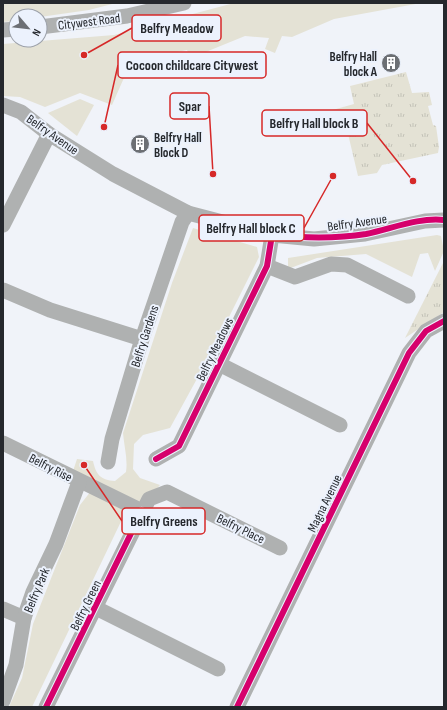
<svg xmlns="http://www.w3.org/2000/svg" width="447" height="710" font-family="'Sofia Sans Condensed',sans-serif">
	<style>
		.grass { fill: url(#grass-tufts) }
		.park { fill: #e4e2d5 }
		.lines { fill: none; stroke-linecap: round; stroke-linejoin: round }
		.minor { stroke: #afb1b1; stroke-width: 15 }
		.cycleway-casing { stroke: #ecf2fd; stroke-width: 8 }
		.cycleway { stroke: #d6006c; stroke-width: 6 }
		.labels { text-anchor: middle; stroke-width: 4; stroke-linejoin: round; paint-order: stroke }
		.street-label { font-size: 13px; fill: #25282d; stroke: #ecf2fd }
		.poi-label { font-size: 13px; font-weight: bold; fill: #25282d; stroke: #ecf2fd; text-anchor: end }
		.leader { fill: none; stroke: #d62828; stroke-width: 1.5 }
		.callout-dot { fill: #d62828; stroke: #ecf2fd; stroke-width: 1.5 }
		.callout { fill: #ecf2fd; stroke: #d62828; stroke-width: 1.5 }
		.callout-label { font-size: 14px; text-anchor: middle; font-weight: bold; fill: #25282d }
	</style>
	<defs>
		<pattern id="grass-tufts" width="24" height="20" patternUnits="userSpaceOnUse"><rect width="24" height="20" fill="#e4e2d5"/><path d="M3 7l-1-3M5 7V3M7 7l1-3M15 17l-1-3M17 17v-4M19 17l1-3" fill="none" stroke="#c3c2b7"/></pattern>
	</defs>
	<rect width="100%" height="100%" fill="#f0f3f9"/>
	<!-- grass -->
	<g class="grass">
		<path d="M406,72L412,93L429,92L432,105L428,106L433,125L436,126L439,147L438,153L382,165L377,173L358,176L344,117L316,123L318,114L354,104L350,86Z"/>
		<path d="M444,261V312L405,338Z"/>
	</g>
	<!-- park -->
	<g class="park">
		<path d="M3,3H116L89,10L40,17L16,16V21L3,22Z"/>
		<path d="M234,3H421L334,19L292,37L282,36L275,53L265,49L269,38L245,36L191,58L187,50L154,57L155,65L127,71L112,105L80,93L45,107L20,97L3,96V44L114,35Z"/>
		<path d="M80,99L94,105L77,136L48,113Z"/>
		<path d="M193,228L257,247L259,257L210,355L170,428L143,435L134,444L133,469L140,478L160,485C153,495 138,502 127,509L32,707H9L22,678L33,624L80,505L91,491L73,471L77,459L93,461C96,475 101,480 115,481L126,472C128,459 124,446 123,433L172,283Z"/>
		<path d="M437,235L441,236L444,251L435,271L428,253L420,254L412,277L366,254L317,258L288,269V258Z"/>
	</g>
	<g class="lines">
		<!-- minor -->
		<g class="minor">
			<path d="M40,27L127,16L184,3"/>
			<path d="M3,30L16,29"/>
			<path d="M3,105L21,112L49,134L113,174L188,213L272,235L314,239L365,234L425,221L444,220"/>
			<path d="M3,225L49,134"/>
			<path d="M267,266L295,277L331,264L347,265L408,296"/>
			<path d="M3,290L50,310L142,339"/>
			<path d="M219,364L340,425"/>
			<path d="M3,443L142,511"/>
			<path d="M156,459L179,446L267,266L272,235"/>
			<path d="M108,462L112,439L142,339L182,222L188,213"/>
			<path d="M96,608L218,669"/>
			<path d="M3,609L24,618"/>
			<path d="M3,701L16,665L24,618L33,592L56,544L79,482"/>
			<path d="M46,707L149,499L167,492L280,548"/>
			<path d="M237,707L409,353L426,331L444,321"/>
		</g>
		<!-- cycleway casing -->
		<g class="cycleway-casing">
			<g id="cycleway">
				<path d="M156,459L179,446L267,266L272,235C303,238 335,239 366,234C391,229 419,217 444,220"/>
				<path d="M46,707L142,511"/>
				<path d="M237,707L409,353L426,331L444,321"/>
			</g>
		</g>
		<!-- cycleway -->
		<use href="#cycleway" class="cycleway"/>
	</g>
	<!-- icons -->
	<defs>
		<g id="building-disc" transform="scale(1)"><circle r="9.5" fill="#6c6f74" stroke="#ecf2fd"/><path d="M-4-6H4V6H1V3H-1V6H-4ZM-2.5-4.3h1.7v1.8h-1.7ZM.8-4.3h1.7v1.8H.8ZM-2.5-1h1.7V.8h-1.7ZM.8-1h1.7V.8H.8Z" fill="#fff"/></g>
	</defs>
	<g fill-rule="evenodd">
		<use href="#building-disc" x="391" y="63"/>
		<use href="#building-disc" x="140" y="144"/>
	</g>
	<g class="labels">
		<!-- street labels -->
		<g class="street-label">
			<text transform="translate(89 21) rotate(-7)" y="5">Citywest Road</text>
			<text transform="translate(53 134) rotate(35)" y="5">Belfry Avenue</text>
			<text transform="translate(357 222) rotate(-8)" y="5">Belfry Avenue</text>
			<text transform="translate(144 336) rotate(-72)" y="5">Belfry Gardens</text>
			<text transform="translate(214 349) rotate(-64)" y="5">Belfry Meadows</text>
			<text transform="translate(51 467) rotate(27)" y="5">Belfry Rise</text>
			<text transform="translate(324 503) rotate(-64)" y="5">Magna Avenue</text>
			<text transform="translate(241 528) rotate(26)" y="5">Belfry Place</text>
			<text transform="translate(36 590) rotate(-67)" y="5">Belfry Park</text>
			<text transform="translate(85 605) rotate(-64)" y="5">Belfry Green</text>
		</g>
		<!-- poi labels -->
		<g class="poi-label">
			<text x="377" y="61">Belfry Hall<tspan x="377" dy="15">block A</tspan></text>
			<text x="154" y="142" text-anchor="start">Belfry Hall<tspan x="154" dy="15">Block D</tspan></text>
		</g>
	</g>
	<!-- callouts -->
	<path class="leader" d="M84 55L132 28M104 127L118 65M213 174L209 106M413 181L367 123M333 176L304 228M84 465L122 521"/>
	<g class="callout-dot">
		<circle cx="84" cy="55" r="4"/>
		<circle cx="104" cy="127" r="4"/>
		<circle cx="213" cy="174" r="4"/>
		<circle cx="413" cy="181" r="4"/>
		<circle cx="333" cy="176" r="4"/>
		<circle cx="84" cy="465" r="4"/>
	</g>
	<g class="callout">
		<rect x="132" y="15" width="89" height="26" rx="4"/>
		<rect x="118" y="52" width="148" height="26" rx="4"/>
		<rect x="170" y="93" width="39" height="26" rx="4"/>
		<rect x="262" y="110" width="105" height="26" rx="4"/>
		<rect x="199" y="215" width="105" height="26" rx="4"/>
		<rect x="122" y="508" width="83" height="26" rx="4"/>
	</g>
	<g class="callout-label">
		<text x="177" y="33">Belfry Meadow</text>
		<text x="192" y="70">Cocoon childcare Citywest</text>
		<text x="190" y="111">Spar</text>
		<text x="314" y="128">Belfry Hall block B</text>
		<text x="251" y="233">Belfry Hall block C</text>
		<text x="164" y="526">Belfry Greens</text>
	</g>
	<!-- border -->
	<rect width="447" height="710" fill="none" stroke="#25282d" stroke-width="8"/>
	<!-- north arrow -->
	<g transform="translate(28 28) rotate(118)"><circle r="19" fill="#ecf2fd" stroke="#9ca1aa"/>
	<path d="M0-3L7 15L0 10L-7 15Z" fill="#6c6f74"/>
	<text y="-6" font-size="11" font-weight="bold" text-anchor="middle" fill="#25282d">N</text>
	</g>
</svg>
